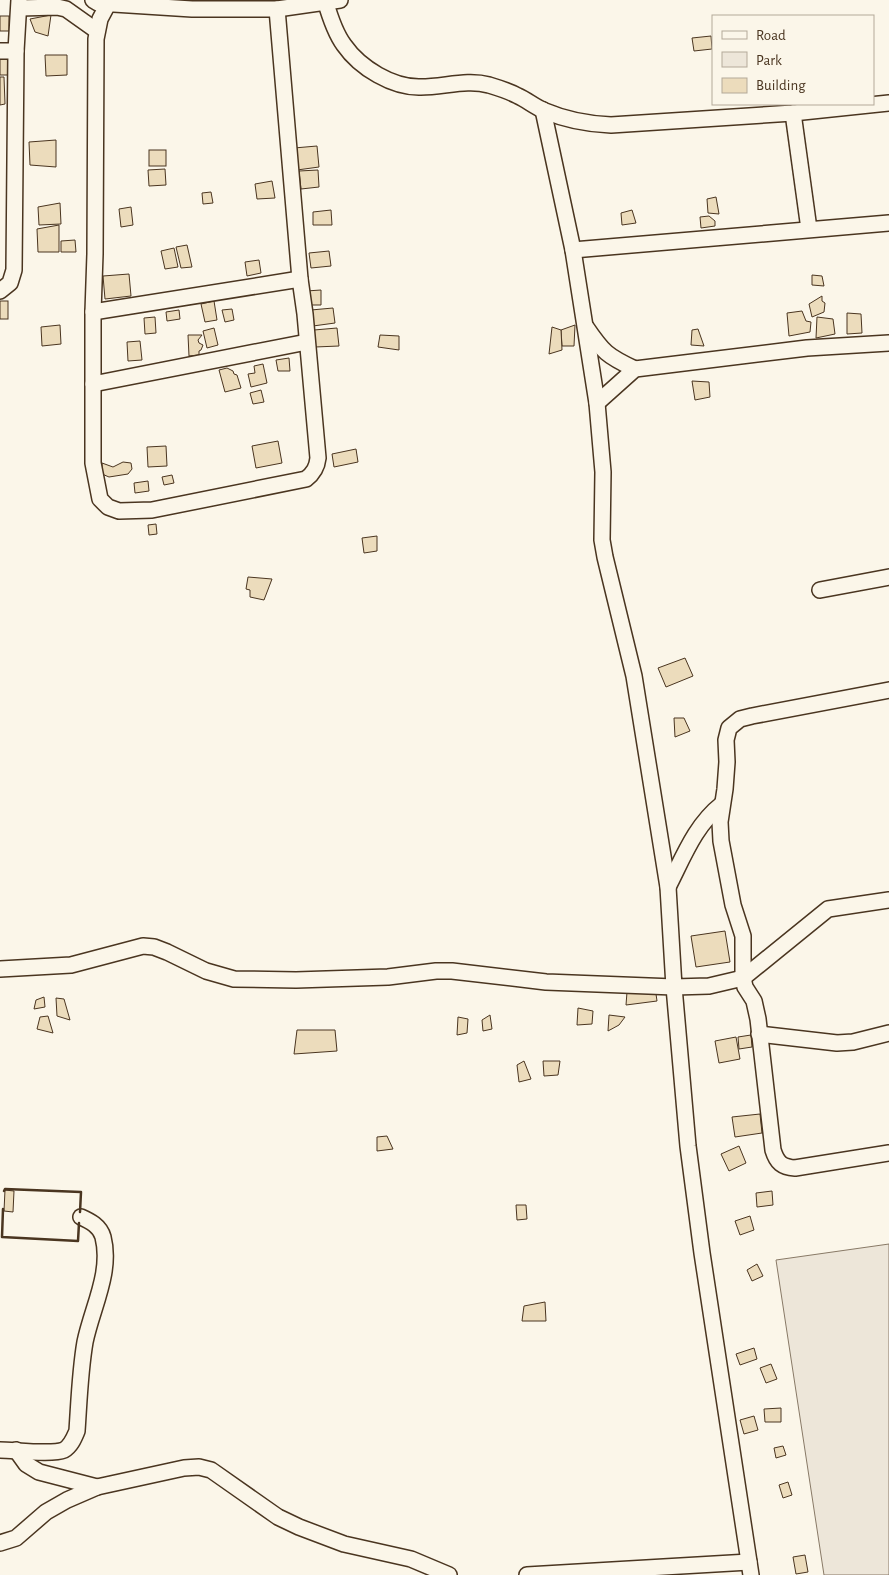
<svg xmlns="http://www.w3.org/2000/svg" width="889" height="1575" font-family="'Alegreya Sans',sans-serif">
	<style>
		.green { fill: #ede6d9; stroke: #887966 }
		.building { fill: #ecdcbc; stroke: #4a3520 }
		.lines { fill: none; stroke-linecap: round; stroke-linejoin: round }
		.street-casing { stroke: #4a3520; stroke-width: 18 }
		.street { stroke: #fbf6e9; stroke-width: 15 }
		.wall { stroke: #4a3520; stroke-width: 2.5 }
	</style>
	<rect width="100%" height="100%" fill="#fbf6e9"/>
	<!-- green -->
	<path class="green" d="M889,1244V1575H824L776,1260Z"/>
	<!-- building -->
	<g class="building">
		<path d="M51,15L48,36L35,32L30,19Z"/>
		<rect x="0" y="16" width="9" height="15"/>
		<path d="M711,36L712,49L694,51L692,38Z"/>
		<rect x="0" y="53" width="9" height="22"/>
		<path d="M45,55H67V75L46,76Z"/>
		<path d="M0,77H4L5,104L0,105Z"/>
		<path d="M56,140V167L30,165L29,142Z"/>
		<path d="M317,146L319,167L297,170L294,148Z"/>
		<rect x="149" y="150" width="17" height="16"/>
		<path d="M165,169L166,185L149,186L148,170Z"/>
		<path d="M318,170L319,187L301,189L299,171Z"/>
		<path d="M272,181L275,198L257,199L255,184Z"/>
		<path d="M211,192L213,203L203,204L202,193Z"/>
		<path d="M716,197L719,214L708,213L707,199Z"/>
		<path d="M60,203L61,224L39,225L38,207Z"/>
		<path d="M131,207L133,225L121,227L119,209Z"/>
		<path d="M331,210L332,225H313V212Z"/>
		<path d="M632,210L636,223L622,225L621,213Z"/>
		<path d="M709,216L715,221V226L701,228L700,217Z"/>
		<path d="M59,225V252H38L37,229Z"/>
		<path d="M75,240L76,252H61V241Z"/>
		<path d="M187,245L192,267L181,268L176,247Z"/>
		<path d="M174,248L178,267L165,269L161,251Z"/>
		<path d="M329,251L331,266L311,268L309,253Z"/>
		<path d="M259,260L261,273L247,276L245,262Z"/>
		<path d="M129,274L131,296L105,299L103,276Z"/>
		<path d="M812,275L822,276L824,286L812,285Z"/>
		<path d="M321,290V305H307L306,291Z"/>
		<path d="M822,296V301L825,303L824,312L812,317L809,304Z"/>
		<rect x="0" y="301" width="8" height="18"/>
		<path d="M214,301L217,320L205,322L201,304Z"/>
		<path d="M333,308L335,323L313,326L311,310Z"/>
		<path d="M232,309L234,320L225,322L222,310Z"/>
		<path d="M179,310L180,319L167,321L166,312Z"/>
		<path d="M802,311L806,321L811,322L810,332L789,336L787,313Z"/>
		<path d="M847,313L861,314L862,333L847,334Z"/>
		<path d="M155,317L156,333L145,334L144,318Z"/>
		<path d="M817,317L833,319L835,334L816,338Z"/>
		<path d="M60,325L61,344L42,346L41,327Z"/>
		<path d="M575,325L574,346H562L561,330Z"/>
		<path d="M552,327L561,330L562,350L549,354Z"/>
		<path d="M214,328L218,345L207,348L203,331Z"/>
		<path d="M337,328L339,346L315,347L314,330Z"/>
		<path d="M698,329L704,346L691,345L692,330Z"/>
		<path d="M188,335H202L198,340L199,343L203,345L201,350L199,351V355L189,356Z"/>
		<path d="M380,335L399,336V350L378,347Z"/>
		<path d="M140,341L142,360L128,361L127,342Z"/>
		<path d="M289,358L290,371H278L276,360Z"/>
		<path d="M263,364L267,383L251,387L248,374L255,373L254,366Z"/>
		<path d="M227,368L233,371L234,374L237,375L241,388L225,392L219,370Z"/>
		<path d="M692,381L709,382L710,397L695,400Z"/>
		<path d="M261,390L264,402L253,404L250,393Z"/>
		<path d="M278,441L282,463L256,468L252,446Z"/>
		<path d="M166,446L167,466L148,467L147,447Z"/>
		<path d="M356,449L358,462L334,467L332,454Z"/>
		<path d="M123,462L131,463L132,469L128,474L109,477L102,474V463L113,467Z"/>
		<path d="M172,475L174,483L164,485L162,477Z"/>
		<path d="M148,481L149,491L135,493L134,483Z"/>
		<path d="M156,524L157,534L149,535L148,525Z"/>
		<path d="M377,536V551L364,553L362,538Z"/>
		<path d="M248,577L272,579L264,600L250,597V590L246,589Z"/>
		<path d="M685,658L693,676L666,687L658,668Z"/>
		<path d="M674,718H684L690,731L675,737Z"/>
		<path d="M725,931L730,962L696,967L691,936Z"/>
		<path d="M627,992L656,994L657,1001L626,1005Z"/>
		<path d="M44,997L45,1007L34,1009L36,1000Z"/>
		<path d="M56,998L64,999L70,1020L57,1016Z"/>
		<path d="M578,1008L593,1011L592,1024L577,1025Z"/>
		<path d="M490,1015L492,1029L483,1031L482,1020Z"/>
		<path d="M609,1015L625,1017L619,1025L608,1031Z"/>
		<path d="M48,1016L53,1033L37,1029L40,1017Z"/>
		<path d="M458,1017L468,1019L467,1033L457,1035Z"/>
		<path d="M297,1030H335L337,1051L294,1054Z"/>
		<path d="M751,1035L752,1047L739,1049L738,1037Z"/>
		<path d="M736,1037L740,1059L719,1063L715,1041Z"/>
		<path d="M524,1061L531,1079L519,1082L517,1065Z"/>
		<path d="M543,1061H560L558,1075L544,1076Z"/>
		<path d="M760,1114L762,1133L735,1137L732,1117Z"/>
		<path d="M387,1136L393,1149L377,1151V1137Z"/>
		<path d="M739,1146L746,1163L729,1171L721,1154Z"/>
		<path d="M5,1190L14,1191L13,1212L4,1211Z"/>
		<path d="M772,1191L773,1205L757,1207L756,1193Z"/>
		<path d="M516,1205H526L527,1219L517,1220Z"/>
		<path d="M750,1216L754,1230L740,1235L735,1221Z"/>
		<path d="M757,1264L763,1276L752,1281L747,1270Z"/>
		<path d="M545,1302L546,1321H522L524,1306Z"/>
		<path d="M754,1348L757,1359L740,1365L736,1354Z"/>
		<path d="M771,1364L777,1379L766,1383L760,1368Z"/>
		<path d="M781,1408V1422H765L764,1409Z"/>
		<path d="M754,1416L758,1430L744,1434L740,1420Z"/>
		<path d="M783,1446L786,1455L776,1458L774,1448Z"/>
		<path d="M788,1482L792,1495L783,1498L779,1485Z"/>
		<path d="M805,1555L808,1572L796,1574L793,1557Z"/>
	</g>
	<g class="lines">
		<!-- street casing -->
		<g class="street-casing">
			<g id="street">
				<path d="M93,0L98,3L192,9H277L340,0"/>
				<path d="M325,0C329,14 335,33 344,45C360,68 393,88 421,87C444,87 467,79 489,85C499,88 509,91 518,96C527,100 535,107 545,111C566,120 587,124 611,125L793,113L889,103"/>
				<path d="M108,4L100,19L96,39L95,254L93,312V463L100,499L108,507L119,511L152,510L306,479C314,473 317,467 318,458L305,314L300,279L277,9"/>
				<path d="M20,8L57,7L66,9L97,31"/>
				<path d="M0,51H16"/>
				<path d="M543,110L573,250L597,403L603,472L602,540L605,557L634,676L668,887L674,987L709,986L743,978L828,909L889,900"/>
				<path d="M793,113L809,229"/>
				<path d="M573,250L889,223"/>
				<path d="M0,291L10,283L14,270L16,51L19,0"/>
				<path d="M93,312L300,279"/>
				<path d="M586,327C603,352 607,356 635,369"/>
				<path d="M93,384L307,342"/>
				<path d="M597,403L635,369L807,348L889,343"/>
				<path d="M820,590L889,577"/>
				<path d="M889,690L752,716L740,719L729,728L726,740L727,762L725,789L720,822L721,841L733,905L743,936V978L745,987L754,1001L758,1019L773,1150C777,1163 782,1167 795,1168L889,1153"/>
				<path d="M668,887C683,858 695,825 722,804"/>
				<path d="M0,969L71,965L143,946L154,947L167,952L206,971L234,979L296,980L388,977L436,971H452L546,982L674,987L688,1146L702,1253L751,1575"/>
				<path d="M759,1034L837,1043L853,1042L889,1033"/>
				<path d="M0,1450C14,1450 52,1455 64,1450C71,1446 74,1438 77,1431C79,1402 80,1371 85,1342C92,1308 112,1272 103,1237C100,1226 90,1221 81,1217"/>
				<path d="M16,1450L26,1464L39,1472L97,1487"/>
				<path d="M0,1543L16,1538L46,1512L67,1500L97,1487L184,1468L199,1467L211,1470L278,1517L299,1527L344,1544L411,1559L449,1575"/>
				<path d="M527,1575L749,1562"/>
			</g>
		</g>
		<!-- street -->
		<use href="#street" class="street"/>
		<!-- wall -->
		<g class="wall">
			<path d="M4,1191L5,1189L81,1192L80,1212"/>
			<path d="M3,1209L2,1237L78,1241L79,1223"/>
		</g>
	</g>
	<!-- legend -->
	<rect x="712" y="15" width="162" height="90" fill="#fbf6e9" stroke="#b4a999"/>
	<rect x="722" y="31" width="25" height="8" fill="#fbf6e9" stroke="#b4a999"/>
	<text x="756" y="40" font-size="15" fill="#4a3520">Road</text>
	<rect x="722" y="52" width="25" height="15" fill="#ede6d9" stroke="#b4a999"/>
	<text x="756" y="65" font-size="15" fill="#4a3520">Park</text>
	<rect x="722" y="78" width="25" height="15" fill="#ecdcbc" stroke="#b4a999"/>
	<text x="756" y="90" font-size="15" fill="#4a3520">Building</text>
</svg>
